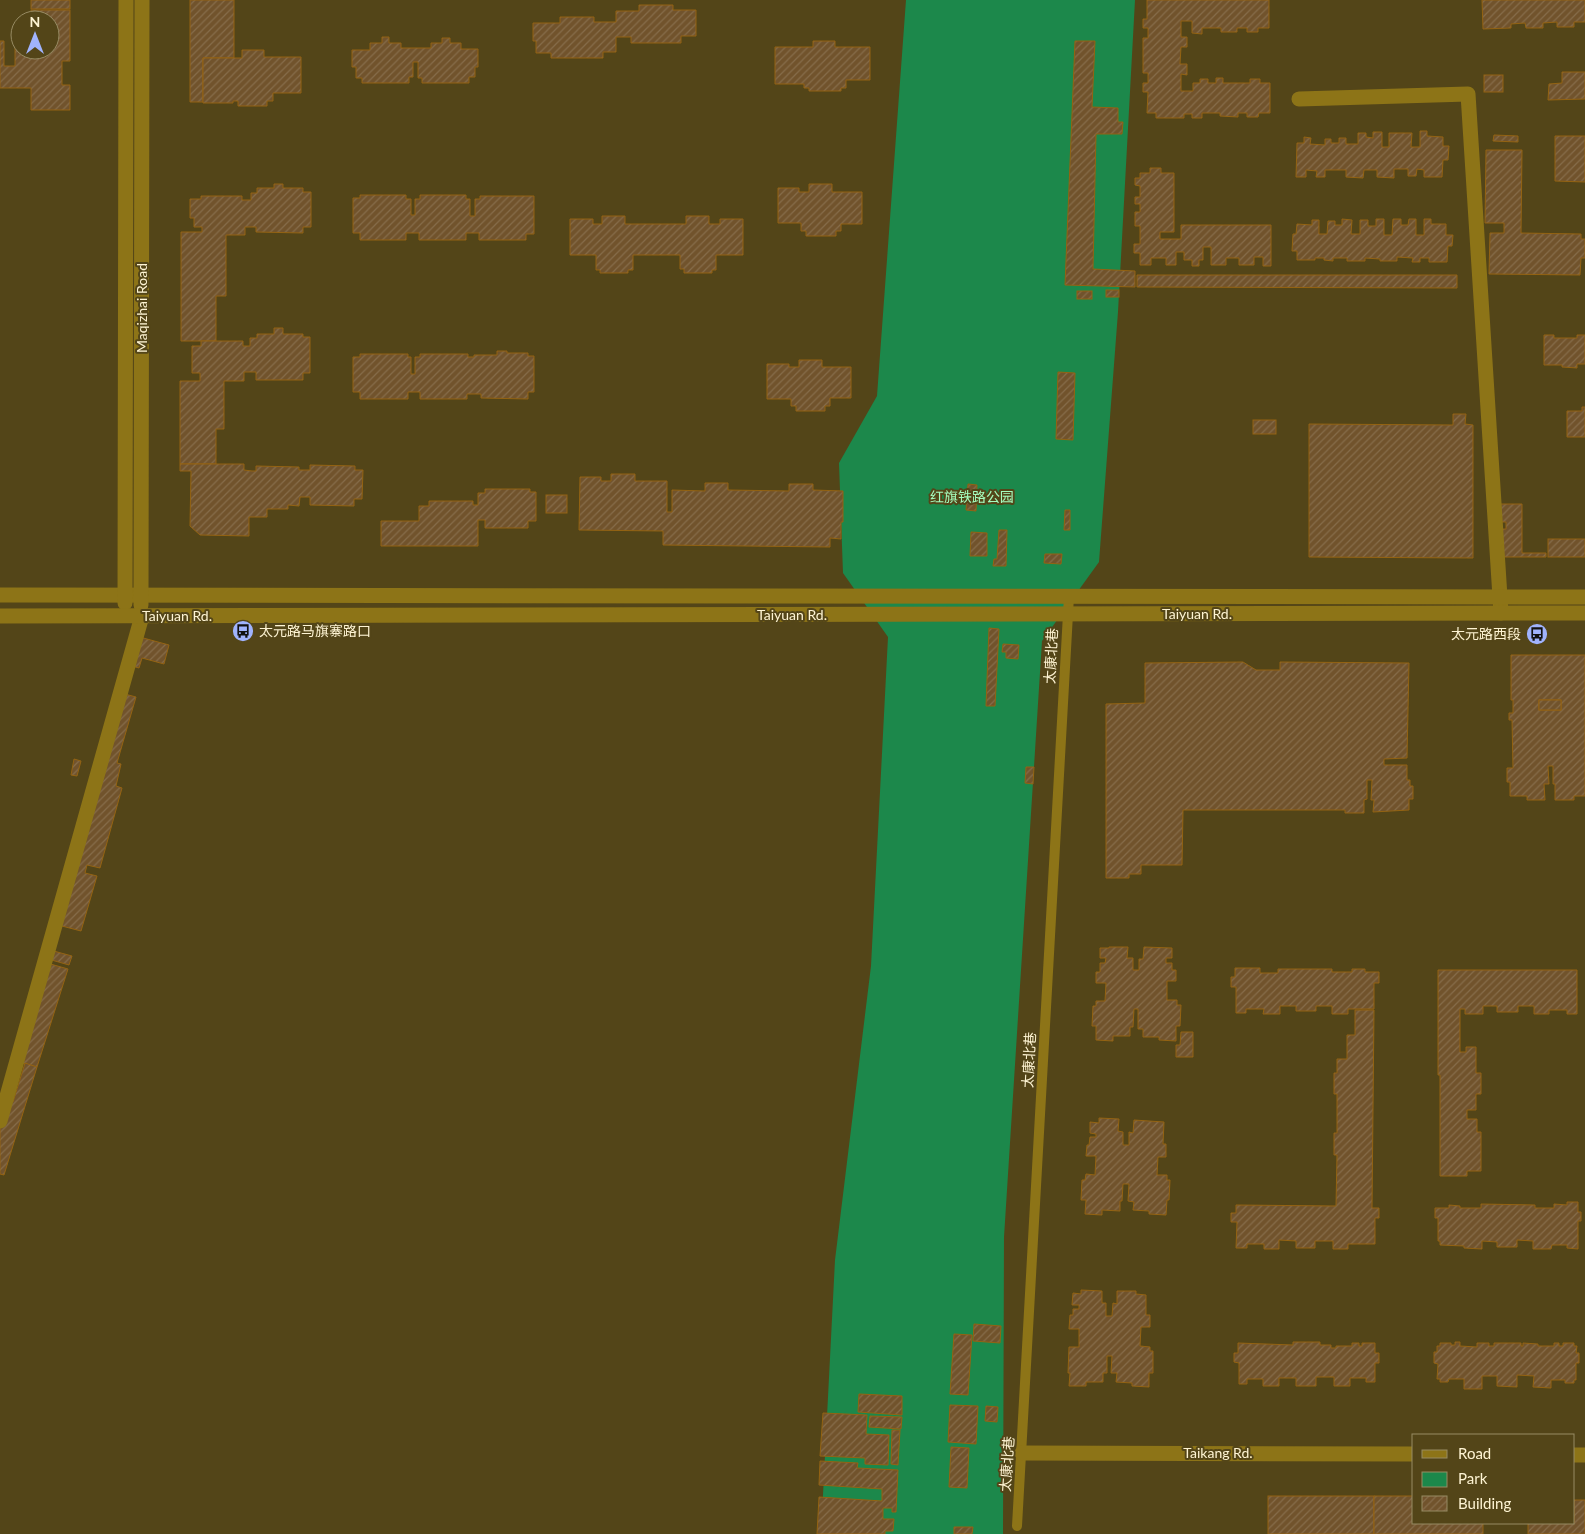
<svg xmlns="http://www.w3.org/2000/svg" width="1585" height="1534" font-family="Lato,'Noto Sans SC',sans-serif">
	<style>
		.park { fill: #1c884b }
		.building { fill: url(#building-hatch); stroke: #946312; fill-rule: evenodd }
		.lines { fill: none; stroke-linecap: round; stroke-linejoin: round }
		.lane { stroke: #8d7417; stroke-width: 10 }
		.street { stroke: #8d7417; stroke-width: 15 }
		.secondary { stroke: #8d7417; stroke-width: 15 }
		.labels { text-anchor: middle; stroke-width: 4; stroke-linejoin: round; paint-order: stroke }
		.street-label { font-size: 14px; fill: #fef4d3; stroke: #534518 }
		.park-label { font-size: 14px; fill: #a4fcbe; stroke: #534518 }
		.poi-label { font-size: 14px; fill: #fef4d3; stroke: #534518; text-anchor: start }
	</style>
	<defs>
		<pattern id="building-hatch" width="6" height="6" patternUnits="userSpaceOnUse" patternTransform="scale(1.25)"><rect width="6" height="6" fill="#71532c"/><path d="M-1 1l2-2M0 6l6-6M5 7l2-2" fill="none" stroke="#866c4a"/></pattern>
	</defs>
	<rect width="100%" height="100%" fill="#534518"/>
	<!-- park -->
	<path class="park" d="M906,0H1135L1118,312L1099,562L1042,641L1004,1237L1003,1534H821L835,1260L871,966L888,637L843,573L839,463L877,396Z"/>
	<!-- building -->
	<g class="building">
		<rect x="31" y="0" width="39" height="9"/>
		<path d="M190,0H234V58H203V102H190Z"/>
		<path d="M1147,0H1269V28H1258V32H1247V28H1237V32H1221V28H1202V34L1192,33V21H1181V37H1187V47H1181L1180,64H1187V75L1181,74V91H1193V83H1200V79H1208V83H1216V78H1223V83H1250V79H1260V83H1270V113H1259L1258,117H1247V113H1238V117L1220,116V113H1202V118H1192V114H1184V118H1156V113H1147L1148,92H1143V83H1148V73H1143V38H1148V28H1143V19H1147Z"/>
		<path d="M1482,0H1585V22H1574V27H1557V22L1543,23V28H1526L1525,23L1511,24V28L1483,29Z"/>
		<path d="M639,5H673V10H696V36H681V43H631V37H616V52H603V58H551V53H536V41H533V23H560V17H594V22H616V11H639Z"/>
		<path d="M31,10H70V61H62V85H70V110H31V88H0V41H4V66H15V41H20V50H50V20H31Z"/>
		<path d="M382,37H389V43H401V48H431V43H442V38H450V43H461V49H478V67H475V77H469V83H422V78H418V62H413V77H409V83H362V78H356V67H352V50H370V43H382Z"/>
		<path d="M813,41H835V47H870V80H846V88H841V91H809V88H804V84H775V47H813Z"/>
		<path d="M1075,41H1095L1092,107L1118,108V122H1123L1122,134H1096L1093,269L1135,271V287L1065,285Z"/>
		<path d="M242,50H264V57H301V93H273V101H267V106H238V101H233V103H203V58H242Z"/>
		<path d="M1562,72H1585V99L1548,100L1549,84L1562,83Z"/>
		<rect x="1484" y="75" width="19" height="17"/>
		<path d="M1420,131H1427V136L1443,137V146H1449L1448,160H1443L1442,177H1424V170L1417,169L1416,176H1408V169H1394V178L1377,177V170H1364L1363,178L1346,177V170H1325V177H1316L1317,171L1306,170V177H1296L1297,143H1304V137L1311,138L1310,144L1325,145V139H1331V143H1339V138H1346V144H1358V133H1366V137L1373,138V132H1382V147H1389V133H1412L1411,147H1420Z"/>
		<path d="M1494,135L1518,136V142L1493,141Z"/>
		<path d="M1555,136H1585V182L1555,181Z"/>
		<path d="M1486,150H1522L1521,233L1581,234V239H1585V258H1581L1580,275L1489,274L1490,233H1504V223H1485Z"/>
		<path d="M1150,168H1161V173H1174V232H1160V239H1181V225H1271V266H1263V257H1254V265H1239V258H1226V265H1211V247H1203V260H1199V266H1192V260H1184V252H1176V265H1166V258H1151V265H1140V253H1134V244H1140V226H1135V212H1140V204H1135V197H1140V186L1135,185V178H1140V173H1150Z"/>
		<path d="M274,184H283V188H303V192H311V227H303V233L256,232V227H245V235H226V296H216V341H181V232H202V227H194V218H190V199H201V196H242V200H251V193H257V188H274Z"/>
		<path d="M809,184H832V192H862V224H841V231H836V236H806V231H801V223H778V188H799V192H809Z"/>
		<path d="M360,195H406V199H411V215H415V199H420V195H466V199H470V216H475V199H480V196H534V234H526V240H479V233H466V240H419V233H406V240H360V233H353V198H360Z"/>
		<path d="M602,216H625V224H686V216H709V224H720V219H743V255H716V270H712V273H684V269H680V255H633V270H628V273H600V270H596V255H570V219H593V224H602Z"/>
		<path d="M1342,219L1352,220L1351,234H1360V220H1368V226H1376V219H1384V235H1392L1393,219H1401V225H1408L1409,219H1416V235H1424V219H1431V224H1446V235H1453L1452,246H1448L1447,262H1429V258H1420V262H1412L1413,258L1397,257V261H1380V259L1365,258V261H1347V258H1333V261L1324,260V258H1315V260H1297V251H1292L1293,234H1296L1297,224L1312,225V220H1319V234H1327L1328,221H1335V225H1342Z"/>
		<path d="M1137,275H1457V288L1137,287Z"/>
		<rect x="1106" y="290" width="13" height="7"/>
		<rect x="1077" y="291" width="15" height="8"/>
		<path d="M274,328H283V334H303V337H310V373H303V380H256V372H244V381H224V429H216V464H180V381H200V373H192V346H201V341H243V346H250V338H257V334H274Z"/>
		<path d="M1544,335H1554V338H1577V335H1585V364H1577V368L1562,367V365H1544Z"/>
		<path d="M497,351H507V353H528V356H534V392H528V399L481,398V394H467V399H420V392H408V399H360V392H353V357H360V354H408V357H411V374H415V357H420V354H468V357H474V355H497Z"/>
		<path d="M799,360H822V367H851V398H830V406H825V411H796V406H791V399H767V364H789V367H799Z"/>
		<path d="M1058,372L1075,373L1073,440L1056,439Z"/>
		<path d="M1582,407H1585V437H1567V411H1582Z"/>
		<path d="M1453,414H1466L1465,424L1473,425V558L1309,557V424L1453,425Z"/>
		<rect x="1253" y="420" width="23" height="14"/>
		<path d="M180,464H244V470L252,471H256V466L299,467V470H310V465L355,466V470H363L362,499H354V506L310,505V497H300L299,506L288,505V509H267V517H249V536L200,535L190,526L191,471H180Z"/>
		<path d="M611,474H635V481H667V512H672V490L705,491V483H728V490L789,491V484H813V490L843,491V522H841V539L830,538V547L663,545V531L579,530L580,477H601V481H611Z"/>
		<path d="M968,484L977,485L976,511L966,510Z"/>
		<path d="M485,489H530V492H536V521H528V528H485V520H478V546H381V521H419V506H429V501H473V505H478V493H485Z"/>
		<rect x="546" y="495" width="21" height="18"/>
		<path d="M1492,504H1522V553H1546V557H1493L1499,529H1506V522H1492Z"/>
		<path d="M1065,510H1070V530H1064Z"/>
		<path d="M999,530H1007L1006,566H993L994,559H997Z"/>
		<path d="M971,532L987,533V556H970Z"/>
		<rect x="1548" y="539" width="37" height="18"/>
		<path d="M1045,554H1062L1061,564L1044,563Z"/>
		<path d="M989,628L999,629L995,706H986Z"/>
		<path d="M136,636L169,645L164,664L142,658L139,668L128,665Z"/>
		<path d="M1003,644L1019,645L1018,659L1006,658V652H1002Z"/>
		<path d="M1511,655H1585V796H1574V800H1555V784H1553V766H1548L1549,784H1544L1545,800H1527V796H1510V782H1507V768H1513L1512,720H1509V713H1513V700H1511ZM1539,700H1561V710H1539Z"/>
		<path d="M1243,662L1256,670H1280V662L1409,663L1407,758L1384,759V765H1407V780H1410V786H1413V799H1409V810L1373,812L1374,800H1371L1372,780H1367V799L1364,800V813H1345V810H1183L1182,865H1141V874H1129V878H1106V704L1145,703V663Z"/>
		<path d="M121,693L136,697L117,763L121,764L116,786L122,788L100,868L87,865L85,873L97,876L81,931L58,925Z"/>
		<rect x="1539" y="700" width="22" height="10"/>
		<path d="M74,759L81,761L77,776L71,775Z"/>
		<path d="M1026,767H1034L1033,784L1025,783Z"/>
		<path d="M1109,947H1128L1127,958H1133V970H1139V959H1143L1144,947L1172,948V958H1166V963H1172V970H1176V981H1167V1000H1177V1005H1181L1180,1026H1176V1041L1159,1040V1037H1143V1029H1138V1009H1134L1133,1027H1130V1036H1113V1041L1096,1040V1026H1092L1093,1006H1096V1001H1105L1106,983H1096V972H1100V963H1105L1106,958H1100V948H1109Z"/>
		<path d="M50,950L72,956L69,965L48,959Z"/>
		<path d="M47,963L68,969L37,1067L19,1062Z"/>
		<path d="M1235,968H1260V973H1278V969H1332V972H1352V969H1365V972H1379V983H1374V1009H1348V1014H1332V1006H1316V1011H1296V1006H1280V1014H1263L1264,1009H1246V1013H1236V987H1231V977H1235Z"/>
		<path d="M1438,970H1577V1014H1567V1010H1549V1014H1534V1006H1518V1012H1497V1006H1483V1014H1465V1009H1460V1052H1466V1047H1476V1073H1481V1094H1476V1110H1467V1119H1477V1132H1481V1171H1467V1176H1440V1075H1438Z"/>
		<path d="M1355,1010H1374L1372,1208H1379V1218H1375V1244H1348V1249H1333V1241H1315V1248H1296V1241L1279,1240V1249H1264V1244H1247V1248H1236L1237,1222H1231V1213H1236V1205L1336,1206L1337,1155H1334V1133H1337V1094H1334V1073H1337V1059H1347V1035H1355Z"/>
		<path d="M1181,1032H1193V1057H1176V1045H1180Z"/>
		<path d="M25,1063L37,1067L4,1175L0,1174V1121L6,1100L13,1102Z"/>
		<path d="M1099,1118L1119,1119L1118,1131L1123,1132V1145H1129V1132L1133,1133L1134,1120L1164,1122L1163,1144H1166V1157H1158L1157,1175H1167V1180H1170L1169,1200H1167L1166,1215L1149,1214V1211L1133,1210L1134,1202L1128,1201L1129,1184H1123L1122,1201H1120V1211L1102,1210V1215L1085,1214L1086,1200H1081L1082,1180H1085L1086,1174L1095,1175L1096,1156H1086L1087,1145H1089L1090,1137H1096V1134L1090,1133V1122L1099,1123Z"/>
		<path d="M1567,1202H1578V1212H1581V1221H1578V1249L1567,1248V1245H1552L1551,1249H1533V1241L1517,1240V1247H1497V1242L1482,1241V1249L1464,1248V1246L1440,1245V1241H1438V1218H1435V1208H1449V1205L1460,1206V1208H1481V1204L1535,1205V1208H1554V1204L1567,1205Z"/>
		<path d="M1081,1290L1102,1291V1303H1106V1316H1112L1113,1303L1117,1304V1291H1136V1294L1146,1295V1315H1150V1327H1141L1140,1346L1150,1347V1351H1153V1373H1149V1387L1132,1386V1383L1116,1382L1117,1373H1111L1112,1356H1107V1373H1103V1382H1086V1386H1069L1070,1373H1068L1069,1347H1079V1329H1069L1070,1315H1073V1309H1079V1305H1072L1073,1293L1081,1294Z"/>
		<path d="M974,1324L1001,1326L1000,1343L973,1341Z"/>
		<path d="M954,1334L972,1335L968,1395L950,1394Z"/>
		<path d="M1293,1342H1320V1345H1331V1348H1336V1346H1352V1343H1359V1346H1362V1343H1375V1353H1379V1363H1375V1382H1366V1378H1350V1386H1334V1377H1316V1386H1296V1378H1279V1386H1263V1379H1247V1384H1239V1363L1234,1362V1353H1238V1343L1293,1345Z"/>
		<path d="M1455,1342H1460V1346L1477,1347V1343H1489V1346H1494V1343H1521V1346H1523V1343L1538,1344V1346H1554V1343H1559V1346H1563V1343H1574V1346H1577L1576,1353H1579V1363H1576V1380H1574V1383H1565V1380H1551V1388L1533,1387L1534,1376L1517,1375V1387L1497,1386V1376H1482V1389H1464V1379H1449L1448,1382H1440V1379H1437L1438,1364L1434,1363V1352H1437V1346H1440V1343H1451V1345H1455Z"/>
		<path d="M859,1394L902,1396V1415L858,1412Z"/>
		<path d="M950,1405L978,1406L976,1444L948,1442Z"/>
		<path d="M986,1406L998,1407L997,1422L985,1421Z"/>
		<path d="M823,1413L867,1415L866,1434L889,1435L888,1465L865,1464V1458L820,1456Z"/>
		<path d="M870,1416L902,1417L901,1429L869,1427Z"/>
		<path d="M892,1430H900L898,1465L891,1464Z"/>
		<path d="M951,1447L969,1448L967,1488L949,1487Z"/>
		<path d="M820,1461L858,1463L857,1468L898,1470L896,1512H892V1508H883V1519H894L893,1531H885V1534H817L819,1497L882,1501V1489L819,1485Z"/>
		<rect x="1268" y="1496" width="106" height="38"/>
		<path d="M1374,1496H1414V1523H1483V1534H1374Z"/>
		<path d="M1574,1500H1585V1534H1528V1523H1574Z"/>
		<path d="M954,1527H973L972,1534H954Z"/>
	</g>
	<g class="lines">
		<!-- lane -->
		<path class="lane" d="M1017,1526L1069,596"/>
		<!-- street -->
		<g class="street">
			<path d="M1299,99L1468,94L1501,613"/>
			<path d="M0,1121L142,616"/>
		</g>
		<!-- secondary -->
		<g class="secondary">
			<path d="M0,595L1585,597"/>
			<path d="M125,603L126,0"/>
			<path d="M141,605L142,0"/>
			<path d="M0,616L1585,613"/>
			<path d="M1022,1453L1414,1454"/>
			<path d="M1574,1455H1585"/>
		</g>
	</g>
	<!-- icons -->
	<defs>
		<g id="bus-disc" transform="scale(1.125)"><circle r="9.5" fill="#a0b3fd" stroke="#534518"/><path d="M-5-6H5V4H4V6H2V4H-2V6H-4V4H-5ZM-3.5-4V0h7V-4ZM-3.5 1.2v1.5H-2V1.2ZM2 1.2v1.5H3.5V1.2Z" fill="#111"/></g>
	</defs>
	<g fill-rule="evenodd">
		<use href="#bus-disc" x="243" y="631"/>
		<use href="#bus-disc" x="1537" y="634"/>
	</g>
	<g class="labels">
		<!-- street labels -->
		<g class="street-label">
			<text transform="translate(142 308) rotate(-90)" y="5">Maqizhai Road</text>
			<text x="1197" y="619">Taiyuan Rd.</text>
			<text x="792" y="620">Taiyuan Rd.</text>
			<text x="177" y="621">Taiyuan Rd.</text>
			<text transform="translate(1051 656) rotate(-87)" y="5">太康北巷</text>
			<text transform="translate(1029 1060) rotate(-87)" y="5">太康北巷</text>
			<text x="1218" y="1458">Taikang Rd.</text>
			<text transform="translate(1007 1464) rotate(-86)" y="5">太康北巷</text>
		</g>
		<!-- park labels -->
		<g class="park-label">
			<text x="972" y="502">红旗铁路公园</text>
		</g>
		<!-- poi labels -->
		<g class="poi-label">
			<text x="259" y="636">太元路马旗寨路口</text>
			<text x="1521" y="639" text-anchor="end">太元路西段</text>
		</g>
	</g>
	<!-- legend -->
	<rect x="1412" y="1434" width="162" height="90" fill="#534518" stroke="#978b63"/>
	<rect x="1422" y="1450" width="25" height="8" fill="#8d7417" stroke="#978b63"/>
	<text x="1458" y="1459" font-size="15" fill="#fef4d3">Road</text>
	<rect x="1422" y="1472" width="25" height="15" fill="#1c884b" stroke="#978b63"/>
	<text x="1458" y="1484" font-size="15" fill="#fef4d3">Park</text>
	<rect x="1422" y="1496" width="25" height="15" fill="url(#building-hatch)" stroke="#978b63"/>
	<text x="1458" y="1509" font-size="15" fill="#fef4d3">Building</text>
	<!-- north arrow -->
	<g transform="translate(35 35)"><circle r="24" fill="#534518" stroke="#978b63"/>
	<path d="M0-4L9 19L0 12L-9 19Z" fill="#a0b3fd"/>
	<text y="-8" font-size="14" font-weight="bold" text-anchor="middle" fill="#fef4d3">N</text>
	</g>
</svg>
